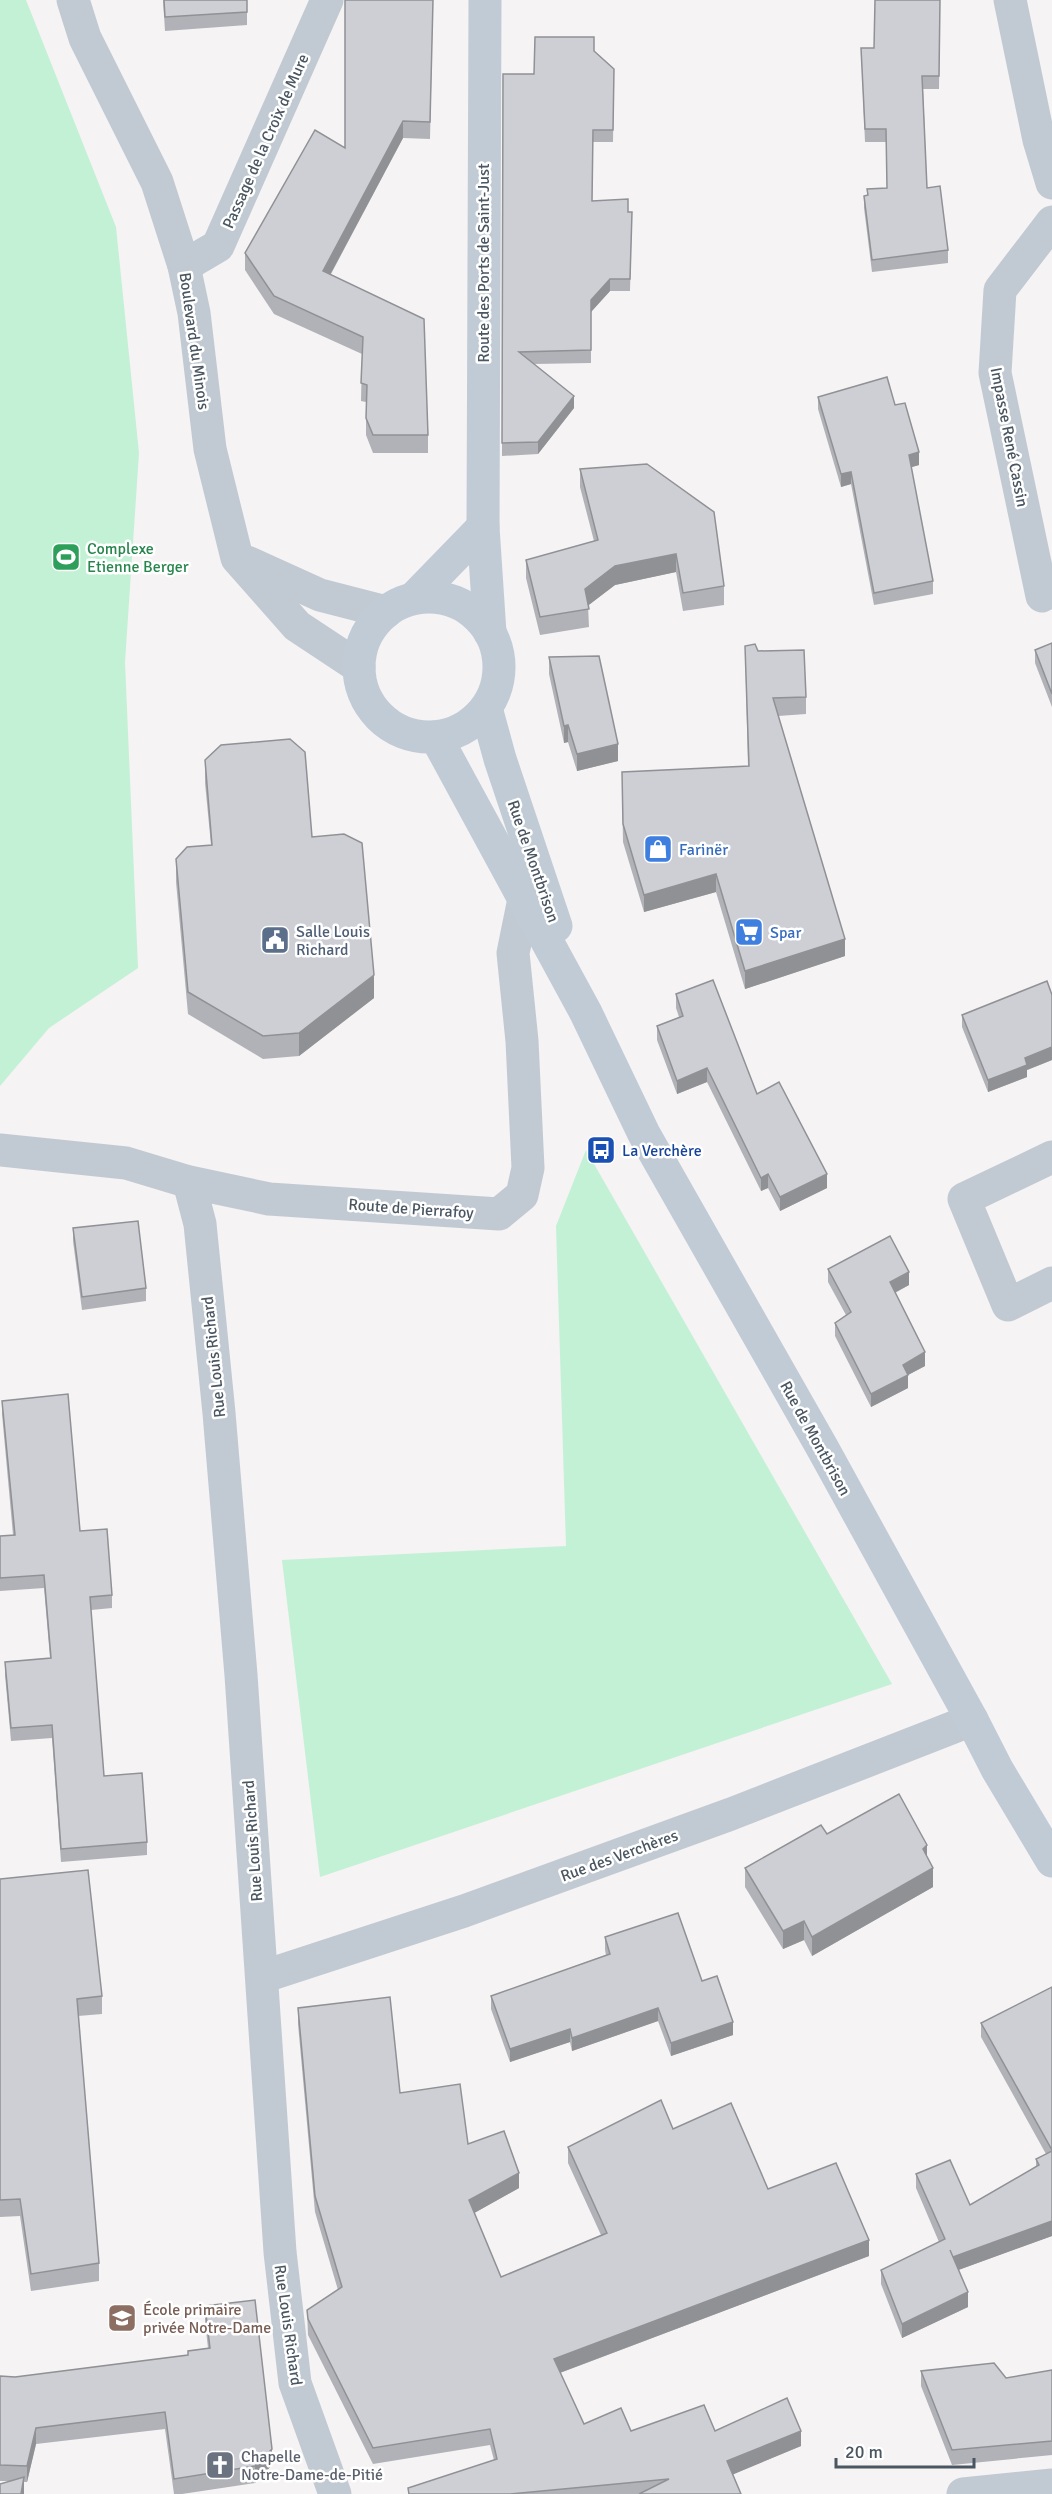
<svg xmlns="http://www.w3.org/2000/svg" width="1052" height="2494" font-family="Signika,sans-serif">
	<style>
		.green { fill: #c3f1d5 }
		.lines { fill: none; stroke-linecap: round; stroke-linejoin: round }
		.street { stroke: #c1cad2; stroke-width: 33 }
		.secondary { stroke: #c1cbd6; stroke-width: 33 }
		.wall { fill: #b0b2b7 }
		.shaded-wall { fill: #909195 }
		.building { fill: #cdcfd5; stroke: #909195; stroke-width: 1.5 }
		.labels { text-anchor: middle; stroke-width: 5; stroke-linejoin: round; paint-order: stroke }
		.street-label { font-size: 16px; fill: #4a5661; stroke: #fff }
		.leisure-label { font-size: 16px; fill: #27864d; stroke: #fff; text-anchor: start }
		.shop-label { font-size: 16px; fill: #366cbe; stroke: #fff; text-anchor: start }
		.service-label { font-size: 16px; fill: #4e5e75; stroke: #fff; text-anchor: start }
		.transit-label { font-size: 16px; fill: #164399; stroke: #fff; text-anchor: start }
		.education-label { font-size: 16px; fill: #785e54; stroke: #fff; text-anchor: start }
		.worship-label { font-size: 16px; fill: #5b616d; stroke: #fff; text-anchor: start }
	</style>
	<rect width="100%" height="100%" fill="#f5f3f3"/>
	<!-- green -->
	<g class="green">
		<path d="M0,0H26L116,227L139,453L125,662L138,968L49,1028L0,1086Z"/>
		<path d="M586,1150L892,1684L320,1877L282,1560L566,1546L556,1226Z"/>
	</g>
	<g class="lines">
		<!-- street -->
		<g class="street">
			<path d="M73,0L85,38L157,182L184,266L194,313L210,449L237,558L297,626L359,667"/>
			<path d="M1010,0L1039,140L1052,183"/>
			<path d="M184,266L218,246L327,0"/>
			<path d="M247,562L320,595L386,612"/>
			<path d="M1042,596L995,373L1000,290L1052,222"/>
			<path d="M0,1150L126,1163L189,1182L269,1199L499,1214L522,1195L528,1168L522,1041L513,953L524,899"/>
			<path d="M1052,1157L964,1199L1008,1305L1052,1283"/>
			<path d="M189,1182L200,1224L219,1413L241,1675L280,2252L295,2383L335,2494"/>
			<path d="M262,1977L464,1911L731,1814L972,1720"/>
			<path d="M963,2494L1052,2485"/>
		</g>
		<!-- secondary -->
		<g class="secondary">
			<path d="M485,0L483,527L490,633"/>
			<circle cx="429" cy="667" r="70"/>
			<path d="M414,598L483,527"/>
			<path d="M486,708L500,759L556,926"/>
			<path d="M436,737L586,1013L644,1134L823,1449L972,1720L997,1769L1052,1861"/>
		</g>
	</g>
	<!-- wall -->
	<g class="wall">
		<path d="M163,0H247V25L165,31Z"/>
		<path d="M433,0L430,139L403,138L331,274L428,435V453H373L366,435V402L361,401L362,354L274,314L245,270V253L345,148Z"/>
		<path d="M940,0L939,89H923L927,188L948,250V263L872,272L864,208V196L887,188L886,142H865L861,48H874Z"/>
		<path d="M594,51L614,69L613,142H593L592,201L628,212H632L630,291H610L591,312V363L533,364L574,408L538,454L502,456L503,74H534Z"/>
		<path d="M818,397L895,405L919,465L911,467L933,581V594L874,605L851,484L841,487L818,409Z"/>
		<path d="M580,469L724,586V605L683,611L676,572L615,585L588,605L589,627L540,635L526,578V560L594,541L580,487Z"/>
		<path d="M1052,643V707L1035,663V650Z"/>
		<path d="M745,646L758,651L806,697V714L778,716L845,956L745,989L716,892L644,912L623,842L622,790L748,766Z"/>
		<path d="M549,657L618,761L577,771L568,742L564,743L549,674Z"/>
		<path d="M205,760L312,837L374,998L299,1056L263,1059L188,1014L176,882V859L211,845L205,783Z"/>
		<path d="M676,994L757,1094L827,1188L780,1211L768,1188L761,1191L707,1082L677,1094L657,1040V1026L679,1017L676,1008Z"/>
		<path d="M1052,995V1060L1027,1070V1077L988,1092L962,1027V1015Z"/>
		<path d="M73,1228L146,1288V1301L82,1310L73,1241Z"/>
		<path d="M828,1269L909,1285L895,1293L925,1366L908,1375V1388L871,1407L835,1336V1323L846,1315L828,1282Z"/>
		<path d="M2,1401L80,1531L112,1595V1608L91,1610L104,1776L147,1842V1855L61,1862L52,1738L11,1741L5,1675V1662L50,1658L44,1588L0,1591V1536L13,1535L2,1414Z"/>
		<path d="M827,1834L927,1857L933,1887L812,1956L804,1940L783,1949L745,1887V1868Z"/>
		<path d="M0,1879L102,1996V2014L78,2016L99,2263V2281L31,2291L20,2216L0,2217Z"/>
		<path d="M605,1937L702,1981L733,2035L671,2056L658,2021L572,2051L570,2042L510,2062L491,2009V1996L606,1955L605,1950Z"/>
		<path d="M1052,1987V2236L958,2270L968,2307L902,2338L881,2284V2270L939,2242L916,2188V2174L970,2205L1036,2167V2159L1046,2154L981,2037V2023Z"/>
		<path d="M298,2008L400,2093L468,2144L519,2188L474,2213L501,2277L601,2235L568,2163V2147L673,2129L768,2189L869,2256L560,2373L584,2424L631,2431H715L801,2446L733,2474L741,2494H408V2488L494,2460L490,2445L373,2464L308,2335L307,2310L338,2290L315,2212L298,2024Z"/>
		<path d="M205,2306L272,2465L255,2483L182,2494H174L165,2429L36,2444L27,2482H24V2492L10,2481H0V2376L15,2377L188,2356V2351L208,2348L205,2322Z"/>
		<path d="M1052,2370V2455L952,2465L921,2386V2371L1006,2378Z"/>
	</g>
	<!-- shaded-wall -->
	<g class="shaded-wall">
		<path d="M403,121V138L323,288V271Z"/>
		<path d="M610,279V291L591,312V363V300Z"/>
		<path d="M574,396V408L538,454V442Z"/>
		<path d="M919,452V465L909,468V455Z"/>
		<path d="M851,472V484L841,487V474Z"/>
		<path d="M676,554V572L615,585L585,608V589L615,566Z"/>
		<path d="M568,725V742L564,743V726Z"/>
		<path d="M618,744V761L577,771V754Z"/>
		<path d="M716,874V892L644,912V895Z"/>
		<path d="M845,939V956L745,989V971Z"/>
		<path d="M374,975V998L299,1056V1033Z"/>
		<path d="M1052,1047V1060L1027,1070V1077L988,1092V1080L1025,1058Z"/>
		<path d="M707,1068V1082L677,1094V1081Z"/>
		<path d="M768,1174V1188L761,1191V1178Z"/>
		<path d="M827,1174V1188L780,1211V1197Z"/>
		<path d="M909,1272V1285L890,1295V1282Z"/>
		<path d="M925,1352V1366L908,1375V1388L871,1407V1394L903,1365Z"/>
		<path d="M927,1845V1864L923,1849Z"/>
		<path d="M933,1868V1887L812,1956V1937Z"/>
		<path d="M804,1921V1940L783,1949V1931Z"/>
		<path d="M658,2008V2021L572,2051V2038Z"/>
		<path d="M733,2022V2035L671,2056V2043Z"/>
		<path d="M570,2029V2042L510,2062V2049Z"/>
		<path d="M519,2173V2188L469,2216V2200Z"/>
		<path d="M1052,2221V2236L953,2272V2257Z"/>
		<path d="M869,2240V2256L554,2375V2359Z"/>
		<path d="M968,2292V2307L902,2338V2324Z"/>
		<path d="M36,2428V2444L27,2482V2466Z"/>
		<path d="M801,2431V2446L727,2477V2461Z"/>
		<path d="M272,2449V2465L255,2483V2466Z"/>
		<path d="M24,2477V2494H21Z"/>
	</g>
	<!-- building -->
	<g class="building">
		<path d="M164,0H247V12L165,17Z"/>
		<path d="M345,0H433L430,122L403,121L323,271L424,319L428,435H373L366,418L367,385L361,383L363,337L274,296L245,253L315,130L345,148Z"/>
		<path d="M875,0H940L939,76H922L927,188L940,186L948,250L872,260L864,196L868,195L867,189L887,188L886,129H865L861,48H874Z"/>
		<path d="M535,37H594V51L614,69L613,130H593L592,201L628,199V212H632L630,279H610L591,300V350L519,352L574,396L538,442L502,443L503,74H534Z"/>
		<path d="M887,377L895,405L905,403L919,452L909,455L933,581L874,593L851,472L841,474L818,397Z"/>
		<path d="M647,464L714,512L724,586L683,593L676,554L615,566L585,589L589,609L540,617L526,560L598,540L580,469Z"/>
		<path d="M1052,643V694L1035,650Z"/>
		<path d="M755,644L758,651L804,650L806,697L773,698L845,939L745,971L716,874L644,895L623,824L622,772L749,766L745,646Z"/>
		<path d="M599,656L618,744L577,754L568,725L564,726L549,657Z"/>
		<path d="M290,739L305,752L312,837L344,834L362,843L374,975L299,1033L263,1036L188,992L176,859L187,847L212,845L205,760L221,745Z"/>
		<path d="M713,980L757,1094L779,1082L827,1174L780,1197L768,1174L761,1178L707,1068L677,1081L657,1026L683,1016L676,994Z"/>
		<path d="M1047,981L1052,995V1047L1025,1058L1027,1065L988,1080L962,1015Z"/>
		<path d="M138,1221L146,1288L82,1297L73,1228Z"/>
		<path d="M890,1236L909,1272L890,1282L925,1352L903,1365L908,1375L871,1394L835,1323L851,1312L828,1269Z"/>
		<path d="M68,1394L80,1531L107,1529L112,1595L90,1597L104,1776L142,1773L147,1842L61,1849L52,1725L11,1728L5,1662L51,1658L44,1575L0,1578V1536L15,1535L2,1401Z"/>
		<path d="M899,1794L927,1845L923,1849L933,1868L812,1937L804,1921L783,1931L745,1868L821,1825L827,1834Z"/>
		<path d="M88,1870L102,1996L77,1999L99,2263L31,2274L20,2199L0,2200V1879Z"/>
		<path d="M678,1913L702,1981L717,1976L733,2022L671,2043L658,2008L572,2038L570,2029L510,2049L491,1996L610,1954L605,1937Z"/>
		<path d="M1052,1987V2150L981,2023Z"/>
		<path d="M390,1997L400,2093L460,2084L468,2144L504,2131L519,2173L469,2200L501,2277L607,2233L568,2147L661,2100L673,2129L731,2103L768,2189L836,2163L869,2240L554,2359L584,2424L621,2408L631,2431L704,2405L715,2431L787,2398L801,2431L727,2461L741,2494H639L669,2479L510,2494H409L408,2488L497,2459L490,2429L373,2448L308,2319L307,2310L342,2287L315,2196L298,2008Z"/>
		<path d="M1052,2151V2221L953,2257L950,2250L968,2292L902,2324L881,2270L945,2239L916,2174L950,2160L970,2205L1039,2165L1036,2159Z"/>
		<path d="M255,2300L272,2449L255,2466L174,2479L165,2412L36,2428L27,2466L0,2465V2376L15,2377L188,2355V2351L210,2348L205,2306Z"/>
		<path d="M994,2363L1006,2378L1052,2370V2441L952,2450L921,2371Z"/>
		<path d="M24,2477L21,2494H0V2484Z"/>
	</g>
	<!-- icons -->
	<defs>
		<g id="stadium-square" transform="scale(1.5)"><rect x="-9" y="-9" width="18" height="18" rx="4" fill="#2e9e5b" stroke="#fff"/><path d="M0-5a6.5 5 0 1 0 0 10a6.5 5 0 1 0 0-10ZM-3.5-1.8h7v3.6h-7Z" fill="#fff"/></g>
		<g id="shop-square" transform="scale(1.5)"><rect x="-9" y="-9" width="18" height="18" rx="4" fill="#3f7fe0" stroke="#fff"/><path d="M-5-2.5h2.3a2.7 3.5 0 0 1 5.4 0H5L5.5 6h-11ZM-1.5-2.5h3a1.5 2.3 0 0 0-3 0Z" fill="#fff"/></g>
		<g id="supermarket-square" transform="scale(1.5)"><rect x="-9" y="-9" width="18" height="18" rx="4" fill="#3f7fe0" stroke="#fff"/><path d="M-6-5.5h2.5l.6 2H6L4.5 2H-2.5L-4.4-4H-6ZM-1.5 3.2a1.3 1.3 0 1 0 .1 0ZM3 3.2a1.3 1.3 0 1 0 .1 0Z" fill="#fff"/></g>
		<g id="civic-square" transform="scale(1.5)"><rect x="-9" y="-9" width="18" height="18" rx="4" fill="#5c6f8a" stroke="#fff"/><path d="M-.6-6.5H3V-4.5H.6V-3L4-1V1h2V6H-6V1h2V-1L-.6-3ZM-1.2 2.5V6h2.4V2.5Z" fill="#fff"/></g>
		<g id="bus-square" transform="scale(1.5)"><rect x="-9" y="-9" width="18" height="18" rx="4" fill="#1a4fb4" stroke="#fff"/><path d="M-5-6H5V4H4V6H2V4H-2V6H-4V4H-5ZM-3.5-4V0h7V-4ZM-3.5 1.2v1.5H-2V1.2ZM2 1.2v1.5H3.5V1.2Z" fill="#fff"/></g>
		<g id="school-square" transform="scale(1.5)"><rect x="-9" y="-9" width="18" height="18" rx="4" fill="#8d6e63" stroke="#fff"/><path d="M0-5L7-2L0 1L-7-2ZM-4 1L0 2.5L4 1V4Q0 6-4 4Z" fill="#fff"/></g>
		<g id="church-square" transform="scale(1.5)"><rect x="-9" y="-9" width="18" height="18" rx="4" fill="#6b7280" stroke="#fff"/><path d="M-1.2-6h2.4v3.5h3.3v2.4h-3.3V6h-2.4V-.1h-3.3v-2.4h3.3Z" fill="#fff"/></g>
	</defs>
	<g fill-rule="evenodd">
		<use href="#stadium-square" x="66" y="557"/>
		<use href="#shop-square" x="658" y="849"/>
		<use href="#supermarket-square" x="749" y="932"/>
		<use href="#civic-square" x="275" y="940"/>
		<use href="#bus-square" x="601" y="1150"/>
		<use href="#school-square" x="122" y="2318"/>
		<use href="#church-square" x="220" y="2465"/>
	</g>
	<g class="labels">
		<!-- street labels -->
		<g class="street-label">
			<text transform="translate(265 141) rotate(-66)" y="6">Passage de la Croix de Mure</text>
			<text transform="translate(483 263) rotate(-90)" y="6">Route des Ports de Saint-Just</text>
			<text transform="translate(195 341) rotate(82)" y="6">Boulevard du Minois</text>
			<text transform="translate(1010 437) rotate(79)" y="6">Impasse René Cassin</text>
			<text transform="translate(534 861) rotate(71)" y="6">Rue de Montbrison</text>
			<text transform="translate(411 1208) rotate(4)" y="6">Route de Pierrafoy</text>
			<text transform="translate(213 1357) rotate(-96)" y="6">Rue Louis Richard</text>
			<text transform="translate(816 1438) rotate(61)" y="6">Rue de Montbrison</text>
			<text transform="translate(252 1841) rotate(-94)" y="6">Rue Louis Richard</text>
			<text transform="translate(619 1855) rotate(-20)" y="6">Rue des Verchères</text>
			<text transform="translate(289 2325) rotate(82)" y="6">Rue Louis Richard</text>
		</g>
		<!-- leisure labels -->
		<g class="leisure-label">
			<text x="87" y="554">Complexe<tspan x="87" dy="18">Etienne Berger</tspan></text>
		</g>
		<!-- shop labels -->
		<g class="shop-label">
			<text x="679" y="855">Farinër</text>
			<text x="770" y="938">Spar</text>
		</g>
		<!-- service labels -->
		<g class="service-label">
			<text x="296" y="937">Salle Louis<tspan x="296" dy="18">Richard</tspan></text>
		</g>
		<!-- transit labels -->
		<g class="transit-label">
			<text x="622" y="1156">La Verchère</text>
		</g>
		<!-- education labels -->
		<g class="education-label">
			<text x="143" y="2315">École primaire<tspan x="143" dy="18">privée Notre-Dame</tspan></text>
		</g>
		<!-- worship labels -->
		<g class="worship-label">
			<text x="241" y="2462">Chapelle<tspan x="241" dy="18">Notre-Dame-de-Pitié</tspan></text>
		</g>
	</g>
	<!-- scale -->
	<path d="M836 2458v9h138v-9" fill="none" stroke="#4a5661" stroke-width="3"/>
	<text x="845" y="2458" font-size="18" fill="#4a5661" stroke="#ffffff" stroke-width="4.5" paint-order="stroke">20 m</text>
</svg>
